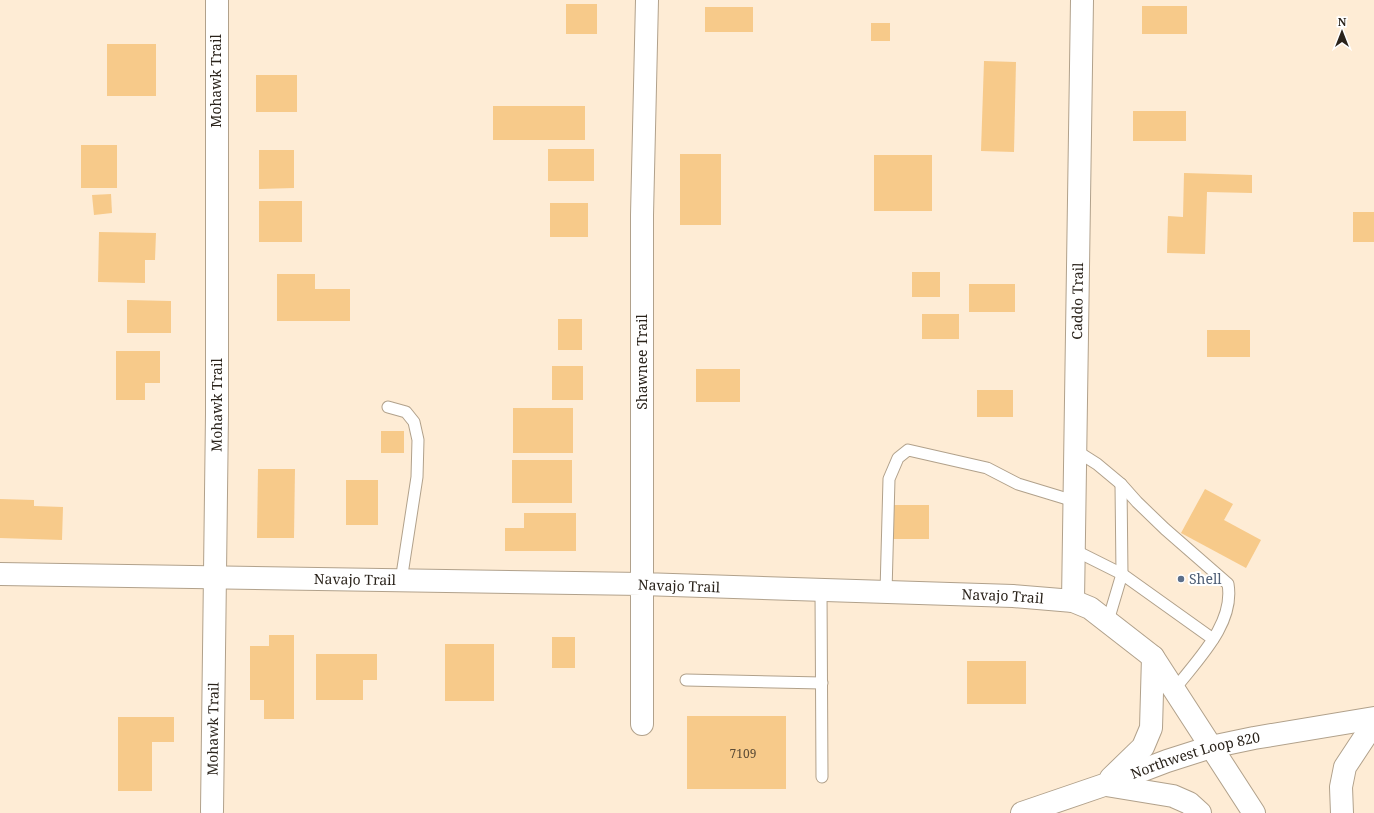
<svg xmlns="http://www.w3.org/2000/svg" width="1374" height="813" font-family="'Noto Serif',serif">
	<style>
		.building { fill: #f7ca8a }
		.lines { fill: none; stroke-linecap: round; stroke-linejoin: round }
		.service-casing { stroke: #b1a18b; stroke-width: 13 }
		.minor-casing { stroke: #b1a18b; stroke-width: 24 }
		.tertiary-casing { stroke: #b1a18b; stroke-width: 24 }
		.secondary-casing { stroke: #b1a18b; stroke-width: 24 }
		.service { stroke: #fff; stroke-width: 11 }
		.minor { stroke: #fff; stroke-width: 22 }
		.tertiary { stroke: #fff; stroke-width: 22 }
		.secondary { stroke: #fff; stroke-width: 22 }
		.service-dot { fill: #5c6f8a; stroke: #fff; stroke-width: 1.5 }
		.labels { text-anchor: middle; stroke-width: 4; stroke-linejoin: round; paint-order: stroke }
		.number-label { font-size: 12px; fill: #5d4d37 }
		.street-label { font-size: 14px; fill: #2a231b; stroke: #fff }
		.service-label { font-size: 14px; fill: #4e5e75; stroke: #fff; text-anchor: start }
	</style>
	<rect width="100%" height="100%" fill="#feecd5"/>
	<!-- building -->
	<g class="building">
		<rect x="566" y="4" width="31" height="30"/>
		<rect x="1142" y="6" width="45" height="28"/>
		<rect x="705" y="7" width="48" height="25"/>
		<rect x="871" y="23" width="19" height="18"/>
		<rect x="107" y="44" width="49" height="52"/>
		<path d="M984,61L1016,62L1014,152L981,151Z"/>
		<rect x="256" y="75" width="41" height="37"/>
		<rect x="493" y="106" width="92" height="34"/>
		<rect x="1133" y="111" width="53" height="30"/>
		<rect x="81" y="145" width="36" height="43"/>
		<rect x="548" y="149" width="46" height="32"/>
		<path d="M259,150H294V188L259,189Z"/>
		<rect x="680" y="154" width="41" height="71"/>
		<rect x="874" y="155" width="58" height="56"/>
		<path d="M1184,173L1252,175V193L1207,192L1205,254L1167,253L1168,216L1183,217Z"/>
		<path d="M111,194L112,213L94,215L92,195Z"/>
		<rect x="259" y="201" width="43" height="41"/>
		<rect x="550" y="203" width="38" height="34"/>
		<rect x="1353" y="212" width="21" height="30"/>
		<path d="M99,232L156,233L155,260H145V283L98,282Z"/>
		<rect x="912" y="272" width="28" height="25"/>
		<path d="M277,274H315V289H350V321H277Z"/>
		<rect x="969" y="284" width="46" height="28"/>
		<path d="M127,300L171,301V333H127Z"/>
		<rect x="922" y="314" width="37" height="25"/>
		<rect x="558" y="319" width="24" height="31"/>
		<rect x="1207" y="330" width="43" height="27"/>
		<path d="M116,351H160V383H145V400H116Z"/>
		<rect x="552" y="366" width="31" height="34"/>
		<rect x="696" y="369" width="44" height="33"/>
		<rect x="977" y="390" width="36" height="27"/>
		<rect x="513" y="408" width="60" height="45"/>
		<rect x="381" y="431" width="23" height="22"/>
		<rect x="512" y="460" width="60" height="43"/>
		<path d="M258,469H295L294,538H257Z"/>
		<rect x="346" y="480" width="32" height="45"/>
		<path d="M1205,489L1233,504L1224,520L1261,540L1246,568L1181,533Z"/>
		<path d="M0,499L34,500V506L63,507L62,540L0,538Z"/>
		<rect x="893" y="505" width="36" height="34"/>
		<path d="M524,513H576V551H505V528H524Z"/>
		<path d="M269,635H294V719H264V700H250V646H269Z"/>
		<rect x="552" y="637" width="23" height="31"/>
		<rect x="445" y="644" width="49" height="57"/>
		<path d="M316,654H377V680H363V700H316Z"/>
		<rect x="967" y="661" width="59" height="43"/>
		<rect x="687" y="716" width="99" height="73"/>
		<path d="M118,717H174V742H152V791H118Z"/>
	</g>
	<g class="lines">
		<!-- service casing -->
		<g class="service-casing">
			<g id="service">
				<path d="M388,407L406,412L414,422L418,440L417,477L401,581"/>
				<path d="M1075,450L1097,464L1121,484L1137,502L1165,529L1228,584C1235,624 1197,660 1174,690"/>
				<path d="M1074,550L1122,574L1213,639"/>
				<path d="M821,590L822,777"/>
				<path d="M886,592L889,479L898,458L908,450L987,468L1018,484L1074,501"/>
				<path d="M1108,621L1122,574L1121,484"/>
				<path d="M686,680L822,683"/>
			</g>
		</g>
		<!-- minor casing -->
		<g class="minor-casing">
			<g id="minor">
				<path id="s1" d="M0,574L642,584V724"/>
				<path id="s2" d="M1073,601L1082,0"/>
				<path id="s3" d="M212,811L217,414V0"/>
			</g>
		</g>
		<!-- tertiary casing -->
		<g class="tertiary-casing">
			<g id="tertiary">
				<path id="s4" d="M647,0L642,215V584L1013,596L1073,601L1090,608L1153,657L1254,813"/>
			</g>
		</g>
		<!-- secondary casing -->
		<g class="secondary-casing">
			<g id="secondary">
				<path d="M1111,778L1143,747L1151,728L1153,657"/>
				<path d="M1106,785L1173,796L1189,803L1200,813"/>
				<path id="s5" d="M1022,813L1104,785L1167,761L1211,747L1254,738L1374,718"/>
				<path d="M1342,813L1341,787L1345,767L1374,723"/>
			</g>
		</g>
		<!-- service -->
		<use href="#service" class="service"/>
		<!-- minor -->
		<use href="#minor" class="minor"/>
		<!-- tertiary -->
		<use href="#tertiary" class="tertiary"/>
		<!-- secondary -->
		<use href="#secondary" class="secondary"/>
	</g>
	<!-- markers -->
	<circle class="service-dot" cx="1181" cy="579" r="4"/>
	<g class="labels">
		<!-- number labels -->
		<g class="number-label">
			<text x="743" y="758">7109</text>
		</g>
		<!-- street labels -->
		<g class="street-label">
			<text transform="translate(216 81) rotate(-90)" y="5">Mohawk Trail</text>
			<text dy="5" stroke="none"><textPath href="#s2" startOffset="300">Caddo Trail</textPath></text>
			<text transform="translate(642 362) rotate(-90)" y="5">Shawnee Trail</text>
			<text dy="5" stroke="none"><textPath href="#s3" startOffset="406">Mohawk Trail</textPath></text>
			<text dy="5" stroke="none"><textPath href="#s1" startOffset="355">Navajo Trail</textPath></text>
			<text transform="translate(679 586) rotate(2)" y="5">Navajo Trail</text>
			<text dy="5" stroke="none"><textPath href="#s4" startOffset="945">Navajo Trail</textPath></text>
			<text dy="5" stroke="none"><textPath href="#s3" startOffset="82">Mohawk Trail</textPath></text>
			<text dy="5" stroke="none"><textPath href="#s5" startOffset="183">Northwest Loop 820</textPath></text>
		</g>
		<!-- service labels -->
		<g class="service-label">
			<text x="1189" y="584">Shell</text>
		</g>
	</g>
	<!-- north arrow -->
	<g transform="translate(1342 32)" stroke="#ffffff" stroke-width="3" paint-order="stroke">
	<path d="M0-3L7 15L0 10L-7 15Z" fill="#2a231b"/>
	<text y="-6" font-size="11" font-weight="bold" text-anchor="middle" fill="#2a231b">N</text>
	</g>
</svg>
